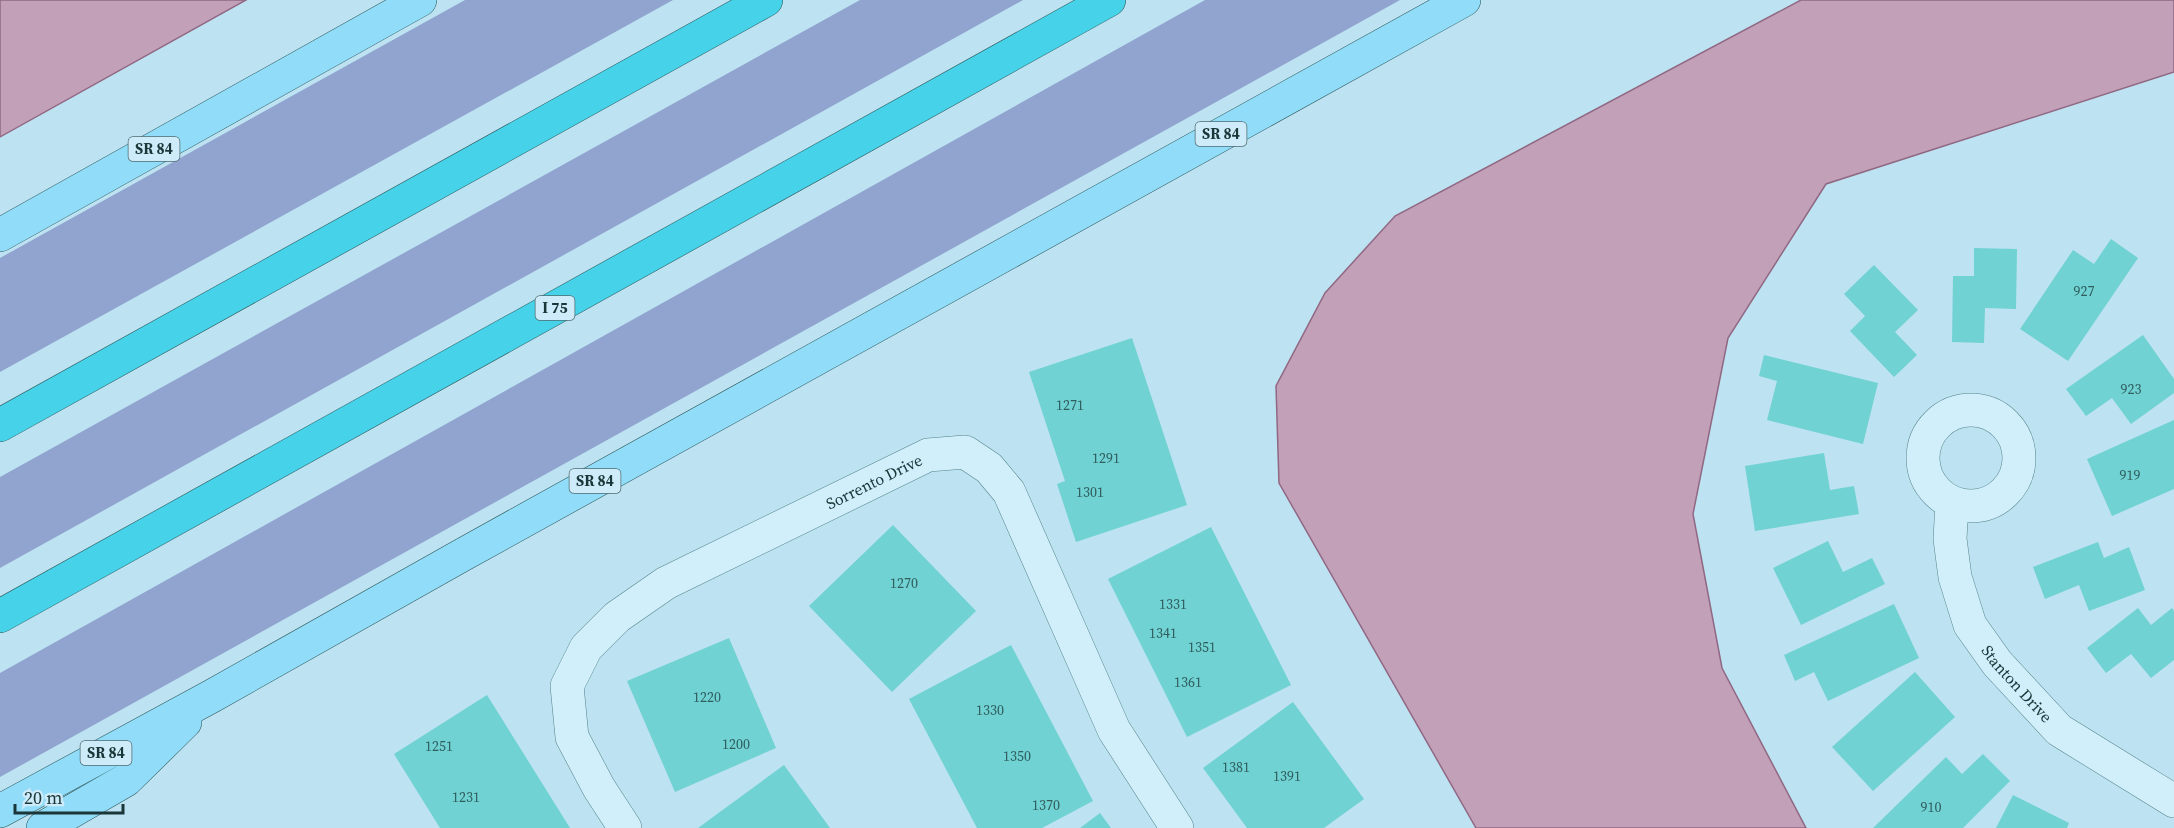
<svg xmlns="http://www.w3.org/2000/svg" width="2174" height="828" font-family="'Source Serif 4',serif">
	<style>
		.green { fill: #90a4cf }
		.water { fill: #c2a1b8; stroke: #906883; stroke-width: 1.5 }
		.building { fill: #70d2d2 }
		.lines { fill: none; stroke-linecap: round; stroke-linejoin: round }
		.minor-casing { stroke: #55848a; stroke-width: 34 }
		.major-casing { stroke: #2a5557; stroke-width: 34 }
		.highway-casing { stroke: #2a5557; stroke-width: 34 }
		.minor { stroke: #d0effb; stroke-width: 33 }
		.major { stroke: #91dcf8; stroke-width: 33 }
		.highway { stroke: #46d2e8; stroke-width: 33 }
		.labels { text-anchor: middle; stroke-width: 4.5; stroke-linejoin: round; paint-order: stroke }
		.number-label { font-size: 14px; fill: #305d5e }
		.shield { fill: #cdebf8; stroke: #506c72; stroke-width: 1.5 }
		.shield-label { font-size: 15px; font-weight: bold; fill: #1b3638 }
		.street-label { font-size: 16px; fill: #1b3638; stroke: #cdebf8 }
	</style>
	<rect width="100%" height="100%" fill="#bde2f1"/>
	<!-- green -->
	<g class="green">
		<path d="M465,0H673L0,372V258Z"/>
		<path d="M860,0H1023L0,568V477Z"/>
		<path d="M1205,0H1400L0,777V673Z"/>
	</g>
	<!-- water -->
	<g class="water">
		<path d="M0,0H246L0,137Z"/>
		<path d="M1801,0H2174V72L1826,184L1728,338L1693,514L1722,668L1806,828H1476L1279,483L1276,386L1325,293L1395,216Z"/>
	</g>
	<!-- building -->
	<g class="building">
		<path d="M2111,239L2138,258L2068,361L2020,329L2073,250L2094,264Z"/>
		<path d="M1974,248L2017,249L2016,309L1985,308L1984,343L1952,342L1953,276H1974Z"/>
		<path d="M1874,265L1918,310L1895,332L1917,355L1894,377L1850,331L1865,316L1844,294Z"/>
		<path d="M2143,335L2174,379V393L2131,424L2112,398L2086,416L2066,389Z"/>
		<path d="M1132,338L1187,505L1076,542L1057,484L1065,481L1029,372Z"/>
		<path d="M1764,355L1878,383L1863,444L1767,420L1777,381L1759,376Z"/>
		<path d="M2174,420V489L2112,516L2087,459Z"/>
		<path d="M1824,453L1830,490L1854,486L1859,514L1755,531L1745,466Z"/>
		<path d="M893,525L976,611L892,692L809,606Z"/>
		<path d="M1211,527L1291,685L1187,737L1108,579Z"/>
		<path d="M1828,541L1843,572L1872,558L1885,584L1801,625L1773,568Z"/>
		<path d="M2098,542L2104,558L2129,547L2145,590L2089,611L2079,585L2045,599L2033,567Z"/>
		<path d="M1894,604L1919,658L1828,701L1814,672L1795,681L1784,655Z"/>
		<path d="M2138,608L2151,625L2172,608L2174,611V660L2151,678L2131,654L2106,673L2087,648Z"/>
		<path d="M729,638L776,748L675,792L627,681Z"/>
		<path d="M1011,645L1093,801L1042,828H977L909,699Z"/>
		<path d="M1915,672L1955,717L1873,791L1832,747Z"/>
		<path d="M487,695L570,828H440L394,754Z"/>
		<path d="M1293,702L1364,799L1324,828H1247L1203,768Z"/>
		<path d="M1983,754L2010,781L1963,828H1873L1946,757L1962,774Z"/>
		<path d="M784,765L830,828H698Z"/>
		<path d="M2013,795L2069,823L2067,828H1996Z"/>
		<path d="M1100,813L1111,828H1080Z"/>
	</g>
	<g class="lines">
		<!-- minor casing -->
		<g class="minor-casing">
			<g id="minor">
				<circle cx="1971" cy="458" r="48"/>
				<path id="s1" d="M1952,503L1950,539L1955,577L1970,625L1997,663L2059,730L2174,801"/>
				<path id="s2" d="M625,828L599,788L572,737L567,686L586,648L617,617L666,583L928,455L965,452L989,468L1009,492L1114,730L1177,828"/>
			</g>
		</g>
		<!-- major casing -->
		<g class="major-casing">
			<g id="major">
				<path d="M0,235L420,0"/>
				<path d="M0,811L212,696L464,554L1464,0"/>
				<path d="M43,828L126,780L185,722"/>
			</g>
		</g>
		<!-- highway casing -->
		<g class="highway-casing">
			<g id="highway">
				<path d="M0,425L766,0"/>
				<path d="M0,616L1109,0"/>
			</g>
		</g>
		<!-- minor -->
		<use href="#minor" class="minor"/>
		<!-- major -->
		<use href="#major" class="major"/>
		<!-- highway -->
		<use href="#highway" class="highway"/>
	</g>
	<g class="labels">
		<!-- number labels -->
		<g class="number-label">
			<text x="2084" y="296">927</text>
			<text x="2131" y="394">923</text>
			<text x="1070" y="410">1271</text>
			<text x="1106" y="463">1291</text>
			<text x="2130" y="480">919</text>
			<text x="1090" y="497">1301</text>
			<text x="904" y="588">1270</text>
			<text x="1173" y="609">1331</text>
			<text x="1163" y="638">1341</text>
			<text x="1202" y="652">1351</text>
			<text x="1188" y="687">1361</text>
			<text x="707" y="702">1220</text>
			<text x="990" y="715">1330</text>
			<text x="736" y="749">1200</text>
			<text x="439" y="751">1251</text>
			<text x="1017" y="761">1350</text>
			<text x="1236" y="772">1381</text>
			<text x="1287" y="781">1391</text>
			<text x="466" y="802">1231</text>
			<text x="1046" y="810">1370</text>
			<text x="1931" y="812">910</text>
		</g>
		<!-- shield labels -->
		<g class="shield">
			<rect x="1195.5" y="122" width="51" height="24" rx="4.5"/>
			<rect x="128.5" y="137" width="51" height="24" rx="4.5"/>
			<rect x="535.5" y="296" width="39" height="24" rx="4.5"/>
			<rect x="569.5" y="469" width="51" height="24" rx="4.5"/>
			<rect x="80.5" y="741" width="51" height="24" rx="4.5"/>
		</g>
		<g class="shield-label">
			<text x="1221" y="139">SR 84</text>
			<text x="154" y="154">SR 84</text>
			<text x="555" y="313">I 75</text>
			<text x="595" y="486">SR 84</text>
			<text x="106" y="758">SR 84</text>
		</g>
		<!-- street labels -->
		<g class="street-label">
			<text dy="6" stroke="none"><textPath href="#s2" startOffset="534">Sorrento Drive</textPath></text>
			<text dy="6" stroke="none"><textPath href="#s1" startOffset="200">Stanton Drive</textPath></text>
		</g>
	</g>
	<!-- scale -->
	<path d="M15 804v9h108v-9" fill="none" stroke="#1b3638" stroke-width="3"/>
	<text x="24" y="804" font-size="18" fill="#1b3638" stroke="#cdebf8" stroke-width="4.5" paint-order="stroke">20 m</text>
</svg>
